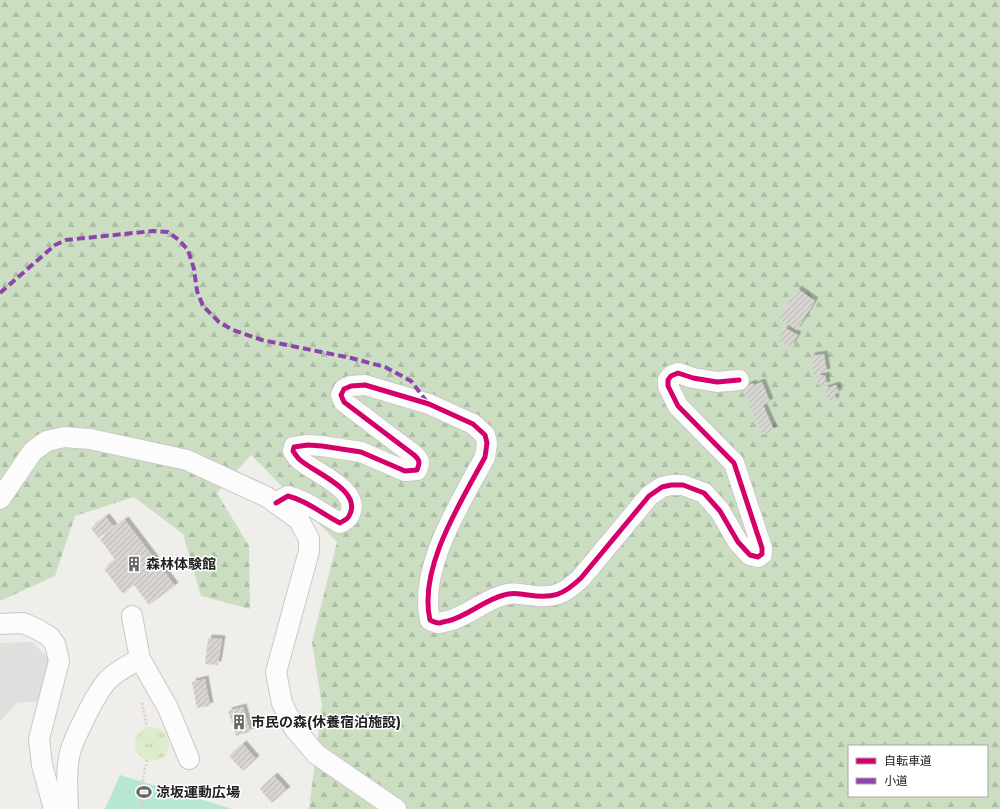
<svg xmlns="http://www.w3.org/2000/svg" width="1000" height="809" font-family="Montserrat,'Noto Sans JP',sans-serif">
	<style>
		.grass { fill: url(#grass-tufts) }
		.forest { fill: url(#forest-firs); fill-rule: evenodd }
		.pitch { fill: #b7e6d2 }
		.parking { fill: #e0dfde }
		.building { fill: url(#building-hatch); filter: url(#shadow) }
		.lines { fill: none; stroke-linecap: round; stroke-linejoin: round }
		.minor-casing { stroke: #c9c8c7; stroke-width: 22 }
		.path { stroke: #dccecd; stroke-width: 2.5; stroke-dasharray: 2 2; stroke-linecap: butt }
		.minor { stroke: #fdfcfc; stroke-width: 20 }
		.quiet { stroke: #8e44ad; stroke-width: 4; stroke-dasharray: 8 4; stroke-linecap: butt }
		.cycleway-casing { stroke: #fff; stroke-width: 8 }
		.cycleway { stroke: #d6006c; stroke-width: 5 }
		.labels { text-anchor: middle; stroke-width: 3; stroke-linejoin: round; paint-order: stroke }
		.poi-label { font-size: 14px; font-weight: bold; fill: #222; stroke: #fff; text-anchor: start }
	</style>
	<defs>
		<pattern id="grass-tufts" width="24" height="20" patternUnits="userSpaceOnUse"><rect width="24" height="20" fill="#ddeccb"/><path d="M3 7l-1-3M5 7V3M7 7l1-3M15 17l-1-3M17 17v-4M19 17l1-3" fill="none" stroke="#bdcaae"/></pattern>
		<pattern id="forest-firs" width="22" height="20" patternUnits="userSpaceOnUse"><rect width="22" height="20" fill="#cbdec1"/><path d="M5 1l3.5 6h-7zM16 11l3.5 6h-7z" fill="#aebea6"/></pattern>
		<pattern id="building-hatch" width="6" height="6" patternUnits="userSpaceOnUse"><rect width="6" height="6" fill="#d7d4d2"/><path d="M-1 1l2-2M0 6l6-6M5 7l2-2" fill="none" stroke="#b8b6b4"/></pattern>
		<filter id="shadow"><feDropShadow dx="3.5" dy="-3.5" stdDeviation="0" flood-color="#0004"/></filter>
	</defs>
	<rect width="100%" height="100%" fill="#f0eeeb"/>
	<!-- grass -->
	<circle class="grass" cx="152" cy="744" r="17"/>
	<!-- forest -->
	<path class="forest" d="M0,0H1000V809H309L322,705L312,642L337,542L251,455L217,493L249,546L250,609L201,596L183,534L134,497L75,516L55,576L0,601ZM849,746H987V796H849Z"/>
	<!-- pitch -->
	<path class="pitch" d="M120,775L232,809H105Z"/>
	<!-- parking -->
	<path class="parking" d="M32,642L51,661L39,701L17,703L1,720L0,724V643Z"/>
	<!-- building -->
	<g class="building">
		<path d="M798,289L815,301L797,330L779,319Z"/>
		<path d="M785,328L798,335L791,347L778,340Z"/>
		<path d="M824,354L827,372L814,375L811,356Z"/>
		<path d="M825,375L827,385L819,387L817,376Z"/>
		<path d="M762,382L770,402L763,405L774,430L763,435L742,388L753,383L754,385Z"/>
		<path d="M836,385L839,393L835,394L836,400L831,402L829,396L827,397L824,389Z"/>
		<path d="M106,517L114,527L98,538L91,528Z"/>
		<path d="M125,520L175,586L149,605L134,585L123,594L104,569L115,560L100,539Z"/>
		<path d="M208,638L222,639L218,665L205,664Z"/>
		<path d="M205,679L210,706L197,708L192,682Z"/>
		<path d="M243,707L250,732L236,736L228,711Z"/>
		<path d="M243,744L256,759L243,771L229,756Z"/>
		<path d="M274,776L287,790L272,803L260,789Z"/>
	</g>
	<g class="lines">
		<!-- minor casing -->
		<g class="minor-casing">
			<g id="minor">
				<path d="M0,499L33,451L47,441L64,437L90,439L187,460L267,497L299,520L309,539V551L276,672L282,703L294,728L316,754L396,809"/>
				<path d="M276,503L288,496C308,501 322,514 340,523C343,521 348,519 349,516C364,490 312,472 299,459C297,457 295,454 293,451L294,447L308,445L322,446L361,452L405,471L417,470C420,463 420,460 414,455L344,402L341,395L344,389L351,386L365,385L429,404L473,424L485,435L487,443L485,457C461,502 418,568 430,620C432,621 436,623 439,623C441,623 445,621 448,621C468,616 484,600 504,595C512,592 519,594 528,595C553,599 563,595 581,578L649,496L662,487L671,485H683L704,493L720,511L738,542L750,555L758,557L762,554V548L734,463L678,406L668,386V380L671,376L678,373L693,378L717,382L739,380"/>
				<path d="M132,616L140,659L168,708L189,759"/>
				<path d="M0,624L23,623L37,629L50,637L55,644L59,661L39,739L42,765L54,809"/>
				<path d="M68,809C67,792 66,774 69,757C71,743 97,691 107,681C116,671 129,665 140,659"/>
			</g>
		</g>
		<!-- path -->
		<g class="path">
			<path d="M142,703L147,727"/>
			<path d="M143,809L140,792L147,760"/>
		</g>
		<!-- minor -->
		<use href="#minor" class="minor"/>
		<!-- quiet -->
		<path class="quiet" d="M0,293L55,245L66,240L153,231L168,232L179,240L188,250L194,269L197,291L203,306L219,322L233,330L262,340L351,358L385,367L411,381L428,403"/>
		<!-- cycleway casing -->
		<g class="cycleway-casing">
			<path id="cycleway" d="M276,503L288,496C308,501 322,514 340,523C343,521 348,519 349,516C364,490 312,472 299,459C297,457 295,454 293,451L294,447L308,445L322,446L361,452L405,471L417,470C420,463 420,460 414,455L344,402L341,395L344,389L351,386L365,385L429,404L473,424L485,435L487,443L485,457C461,502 418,568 430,620C432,621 436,623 439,623C441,623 445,621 448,621C468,616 484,600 504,595C512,592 519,594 528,595C553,599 563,595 581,578L649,496L662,487L671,485H683L704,493L720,511L738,542L750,555L758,557L762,554V548L734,463L678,406L668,386V380L671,376L678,373L693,378L717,382L739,380"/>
		</g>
		<!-- cycleway -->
		<use href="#cycleway" class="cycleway"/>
	</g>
	<!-- icons -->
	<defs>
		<g id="building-bare" transform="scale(1.2)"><path d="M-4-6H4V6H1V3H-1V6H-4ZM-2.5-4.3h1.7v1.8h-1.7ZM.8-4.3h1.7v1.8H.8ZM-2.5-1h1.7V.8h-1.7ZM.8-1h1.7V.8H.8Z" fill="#6a6968" stroke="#fff" stroke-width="2.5" paint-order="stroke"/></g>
		<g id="stadium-bare" transform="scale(1.2)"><path d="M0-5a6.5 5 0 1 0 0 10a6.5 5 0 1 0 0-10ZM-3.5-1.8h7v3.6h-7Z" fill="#6a6968" stroke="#fff" stroke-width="2.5" paint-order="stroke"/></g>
	</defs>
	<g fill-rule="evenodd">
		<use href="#building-bare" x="134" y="564"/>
		<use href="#building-bare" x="239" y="722"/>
		<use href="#stadium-bare" x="144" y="792"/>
	</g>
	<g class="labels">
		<!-- poi labels -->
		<g class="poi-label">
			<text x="146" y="569">森林体験館</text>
			<text x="251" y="727">市民の森(休養宿泊施設)</text>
			<text x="156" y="797">涼坂運動広場</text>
		</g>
	</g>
	<!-- legend -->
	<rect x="848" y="745" width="140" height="52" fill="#ffffff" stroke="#a7a7a7"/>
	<rect x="856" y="758" width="20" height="6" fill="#d6006c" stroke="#a7a7a7"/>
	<text x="884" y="765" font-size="12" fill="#222222">自転車道</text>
	<rect x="856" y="778" width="20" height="6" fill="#8e44ad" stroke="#a7a7a7"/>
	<text x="884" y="785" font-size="12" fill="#222222">小道</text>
</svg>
